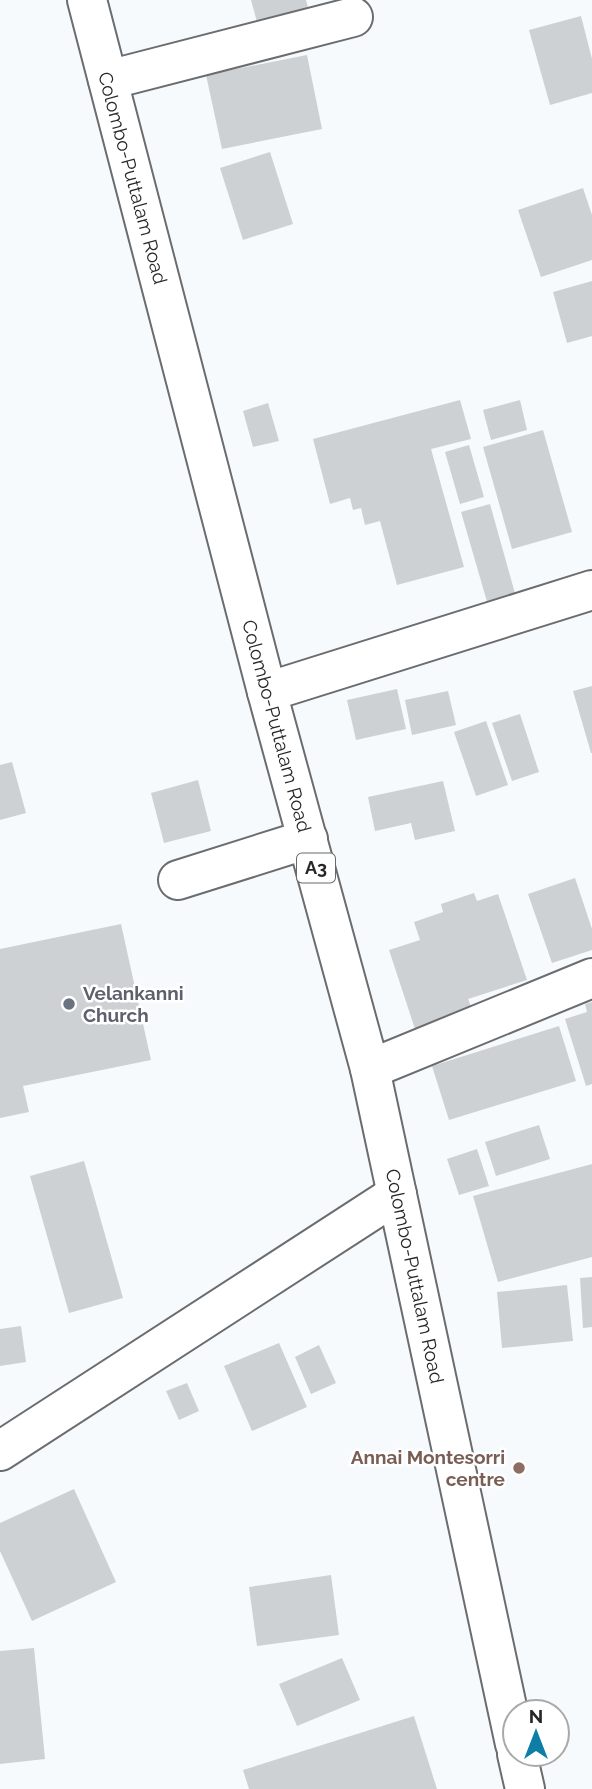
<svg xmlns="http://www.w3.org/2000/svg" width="592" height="1789" font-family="Raleway,sans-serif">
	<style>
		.building { fill: #ced1d4 }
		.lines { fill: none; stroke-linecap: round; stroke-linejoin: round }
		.minor-casing { stroke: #6a6d70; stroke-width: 42 }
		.highway-casing { stroke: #6a6d70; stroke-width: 42 }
		.minor { stroke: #fff; stroke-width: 38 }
		.highway { stroke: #fff; stroke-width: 38 }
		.worship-dot { fill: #6b7280; stroke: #fff; stroke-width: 2.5 }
		.education-dot { fill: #8d6e63; stroke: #fff; stroke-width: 2.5 }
		.labels { text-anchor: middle; stroke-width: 5; stroke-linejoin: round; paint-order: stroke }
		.shield { fill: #fff; stroke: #676868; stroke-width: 2 }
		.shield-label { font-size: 18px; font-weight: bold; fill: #262728 }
		.street-label { font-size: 19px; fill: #262728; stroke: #fff }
		.worship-label { font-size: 19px; font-weight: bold; fill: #5b616d; stroke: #fff; text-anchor: start }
		.education-label { font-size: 19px; font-weight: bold; fill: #785e54; stroke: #fff; text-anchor: end }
	</style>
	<rect width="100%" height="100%" fill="#f7fafd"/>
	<!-- building -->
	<g class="building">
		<path d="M251,0H306L311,19L260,33Z"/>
		<path d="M581,16L592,59V93L550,105L529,30Z"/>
		<path d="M307,55L322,129L222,149L206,75Z"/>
		<path d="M270,152L293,224L243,240L220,168Z"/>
		<path d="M583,188L592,215V260L541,277L518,210Z"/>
		<path d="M592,281V336L567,343L553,292Z"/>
		<path d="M460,400L471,439L431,449L464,567L397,585L380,521L365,525L361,508L353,510L350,498L330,504L313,439Z"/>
		<path d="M520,400L527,430L491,440L483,410Z"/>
		<path d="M268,403L279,441L253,447L243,411Z"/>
		<path d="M543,430L572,532L512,549L483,447Z"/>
		<path d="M469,445L484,497L460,504L445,452Z"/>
		<path d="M490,504L518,604L490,612L461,512Z"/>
		<path d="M592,686V753H591L573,691Z"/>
		<path d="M397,689L406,729L356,740L347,700Z"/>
		<path d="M448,691L456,725L412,735L405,700Z"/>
		<path d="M520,714L539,772L512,781L492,723Z"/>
		<path d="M486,721L508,785L476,796L454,732Z"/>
		<path d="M12,762L26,813L0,820V765Z"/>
		<path d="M198,780L211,831L164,843L151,793Z"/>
		<path d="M443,781L455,831L415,840L411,823L375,831L368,797Z"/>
		<path d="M575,878L592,929V950L552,963L528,894Z"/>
		<path d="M474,893L477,901L498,894L527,980L468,999L472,1009L415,1029L389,950L420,940L414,922L443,912L441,904Z"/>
		<path d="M121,924L151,1060L23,1086L29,1112L0,1118V949Z"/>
		<path d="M592,1002V1084L586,1086L565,1019L587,1012L585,1004Z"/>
		<path d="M559,1026L576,1081L449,1120L432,1066Z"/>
		<path d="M539,1125L550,1159L496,1176L485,1142Z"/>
		<path d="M477,1149L489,1186L459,1195L447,1159Z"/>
		<path d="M84,1161L123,1298L69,1313L30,1176Z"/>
		<path d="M592,1164V1257L498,1282L473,1196Z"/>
		<path d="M592,1277V1327L583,1328L580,1278Z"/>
		<path d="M567,1285L573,1341L502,1348L497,1292Z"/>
		<path d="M21,1326L26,1362L0,1366V1329Z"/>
		<path d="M279,1343L307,1407L252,1431L224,1366Z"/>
		<path d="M319,1345L336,1383L311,1394L295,1357Z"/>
		<path d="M187,1383L199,1411L179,1420L166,1391Z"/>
		<path d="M74,1489L116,1582L32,1621L0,1551V1523Z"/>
		<path d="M331,1575L339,1635L257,1646L249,1587Z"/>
		<path d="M34,1648L45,1759L0,1764V1651Z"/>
		<path d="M342,1658L360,1700L297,1726L279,1684Z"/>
		<path d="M414,1716L437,1789H249L243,1770Z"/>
	</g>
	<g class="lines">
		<!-- minor casing -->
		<g class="minor-casing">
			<g id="minor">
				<path d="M108,80L353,17"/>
				<path d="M267,692L592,590"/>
				<path d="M178,880L308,839"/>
				<path d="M370,1069L592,978"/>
				<path d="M0,1451L397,1194"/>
			</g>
		</g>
		<!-- highway casing -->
		<g class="highway-casing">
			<g id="highway">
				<path d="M87,0L267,692L370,1069L515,1744"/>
				<path d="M517,1754L525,1789"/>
			</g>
		</g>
		<!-- minor -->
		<use href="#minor" class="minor"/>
		<!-- highway -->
		<use href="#highway" class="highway"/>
	</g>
	<!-- markers -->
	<circle class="worship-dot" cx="69" cy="1004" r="7"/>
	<circle class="education-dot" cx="519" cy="1468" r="7"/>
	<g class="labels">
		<!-- shield labels -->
		<rect class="shield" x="297" y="853.5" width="38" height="29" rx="5"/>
		<g class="shield-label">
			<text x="316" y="874">A3</text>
		</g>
		<!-- street labels -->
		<g class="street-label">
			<text transform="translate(133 178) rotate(75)" y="7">Colombo-Puttalam Road</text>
			<text transform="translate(277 726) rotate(75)" y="7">Colombo-Puttalam Road</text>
			<text transform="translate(415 1276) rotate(78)" y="7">Colombo-Puttalam Road</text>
		</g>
		<!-- worship labels -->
		<g class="worship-label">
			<text x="83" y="1000">Velankanni<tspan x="83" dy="22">Church</tspan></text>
		</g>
		<!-- education labels -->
		<g class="education-label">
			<text x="505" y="1464">Annai Montesorri<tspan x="505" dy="22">centre</tspan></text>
		</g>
	</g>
	<!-- north arrow -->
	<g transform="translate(536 1733)"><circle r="33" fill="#ffffff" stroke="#a8a9a9" stroke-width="2"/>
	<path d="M0-5L12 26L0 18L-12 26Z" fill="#0e7ea6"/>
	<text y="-10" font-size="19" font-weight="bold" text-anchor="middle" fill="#262728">N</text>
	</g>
</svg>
